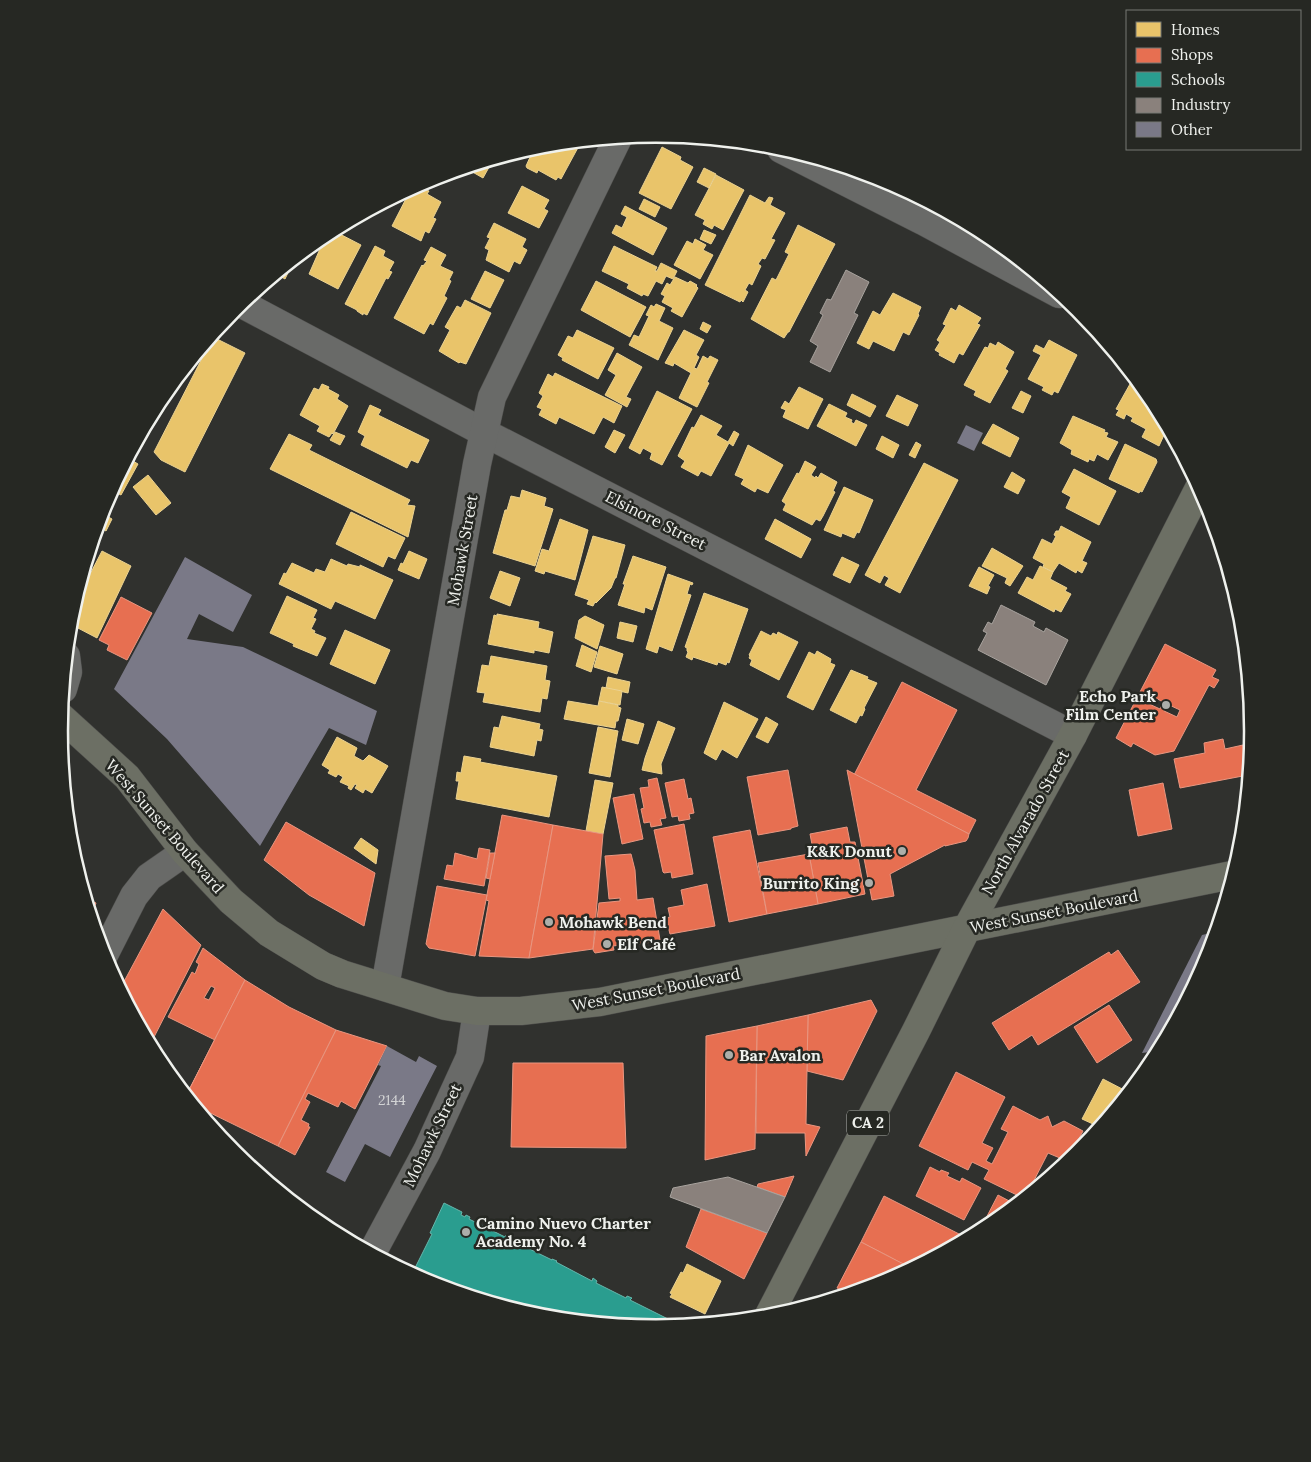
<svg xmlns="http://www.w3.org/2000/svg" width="1311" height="1462" font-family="Lora,serif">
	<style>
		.homes { fill: #e9c46a; stroke: #ebd291 }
		.shops { fill: #e76f51; stroke: #e99680; fill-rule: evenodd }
		.schools { fill: #2a9d8f; stroke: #65b6ab }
		.industry { fill: #8a817c; stroke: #a8a39e }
		.building { fill: #7a7987 }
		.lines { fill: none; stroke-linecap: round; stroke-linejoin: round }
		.minor-casing { stroke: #4c4c4a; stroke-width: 29 }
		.major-casing { stroke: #4c4c4a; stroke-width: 29 }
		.minor { stroke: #696a68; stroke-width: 28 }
		.major { stroke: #6c6f64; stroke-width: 28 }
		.poi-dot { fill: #acaeaa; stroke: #262823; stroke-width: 2 }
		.labels { text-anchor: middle; stroke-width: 5; stroke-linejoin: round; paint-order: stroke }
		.number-label { font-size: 14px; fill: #d2d3d4 }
		.shield { fill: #262823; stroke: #b3b5b0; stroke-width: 1 }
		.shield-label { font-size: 15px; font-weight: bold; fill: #eff1ed }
		.street-label { font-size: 16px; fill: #eff1ed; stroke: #262823 }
		.poi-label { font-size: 16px; font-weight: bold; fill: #eff1ed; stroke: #262823; text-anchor: start }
		.rim { fill: none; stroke: #eff1ed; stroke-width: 2.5 }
	</style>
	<rect width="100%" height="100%" fill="#30312e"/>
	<!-- homes -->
	<g class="homes">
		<path d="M581,142L561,179L558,177L556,180L538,170L537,173L527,168L526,166L531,155L533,156L538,146Z"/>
		<path d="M662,147L681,157L680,160L693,167L671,209L639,193Z"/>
		<path d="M493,160L483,178L469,170L471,166Z"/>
		<path d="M704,168L716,174L709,188L697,182Z"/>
		<path d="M716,175L744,190L723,230L714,225L712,229L703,224L705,220L695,215Z"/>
		<path d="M522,186L549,200L544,209L548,211L539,228L508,213Z"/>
		<path d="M422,188L429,191L427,194L441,202L433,218L436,219L429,233L425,231L421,241L392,226L411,189L419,193Z"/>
		<path d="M750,195L765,203L769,197L773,198L770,205L785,213L771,239L775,240L765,259L762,258L758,264L761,266L752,285L749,283L745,290L748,292L743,302L741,300L740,302L705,285Z"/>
		<path d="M644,199L660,207L655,217L639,209Z"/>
		<path d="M625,206L667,228L653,255L612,233L616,225L622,228L627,217L621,214Z"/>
		<path d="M494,223L526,239L522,247L527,250L520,264L514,261L509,272L486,260L489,250L485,248L490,238L487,237Z"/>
		<path d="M798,225L835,244L789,332H788L784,338L751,319L772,278L776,280L789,254L785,252Z"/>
		<path d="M332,230L361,245L338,289L309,274L327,233Z"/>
		<path d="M704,230L716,235L711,244L700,239Z"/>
		<path d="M695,239L706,245L703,250L713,255L700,279L674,265L687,241L693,244Z"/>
		<path d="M375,246L385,251L383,256L394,262L389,271L392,272L388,279L386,278L367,315L363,313V315L357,311V310L345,304Z"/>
		<path d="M614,246L657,267L655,271H657L661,263L677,271L673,279L666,276L662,284L656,281L648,296L643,294L642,296L627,288L629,284L602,271Z"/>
		<path d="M431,247L446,255L440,266L453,272L449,280L451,281L444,296L447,298L433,325L430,323L424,334L394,318L422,265L423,266L427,261L424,260Z"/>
		<path d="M295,258L285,279L276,274Z"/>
		<path d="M485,271L504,280L490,308L471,299Z"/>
		<path d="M675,277L688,283L690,281L697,285L696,286L698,288L682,317L671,311L673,308L662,302L665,296L661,294L667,283L670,285Z"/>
		<path d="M596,281L646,307L630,337L581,310Z"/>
		<path d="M893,293L921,307L918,314L919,315L909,335L903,332L894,351L873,341L869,349L857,343L873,311L880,315Z"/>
		<path d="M465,300L491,313L466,364L460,362L459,363L439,351L450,330L445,327L457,306L461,308Z"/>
		<path d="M656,304L665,308L659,321L673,328L658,360L629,345L634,335L639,337L649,316L646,315L651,305L654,307Z"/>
		<path d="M959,305L981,318L977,324L980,325L963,355L959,353L954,363L939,355L940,353L935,350L940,342L937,340L946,325L943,324L951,308L956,311Z"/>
		<path d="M703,322L711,326L707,333L700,329Z"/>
		<path d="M577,330L614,348L598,379L562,360L563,358L558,355L568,336L573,338Z"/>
		<path d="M684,330L704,340L696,355L699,357L694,368L697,369L703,356L708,359L710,356L718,360L707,382L709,383L697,407L679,398L691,373L674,363L673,366L665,363Z"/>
		<path d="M213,337L245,353L185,472L161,460L154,452Z"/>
		<path d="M1049,340L1077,355L1058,393L1054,391L1052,395L1042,390L1044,387L1028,379L1041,355L1033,351L1036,345L1044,349Z"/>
		<path d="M998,342L1014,352L1005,369L1008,371L990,403L974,395L976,391L964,385L985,347L988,348L990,343L996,346Z"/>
		<path d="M617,353L642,367L626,397L631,399L627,407L605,395L616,375L608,370Z"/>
		<path d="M555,373L622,406L614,423L603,417L594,434L559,417L556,424L539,415L542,409L537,407L543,396L539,393L548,374L553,377Z"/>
		<path d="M322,384L329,387L328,389L339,395L337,399L348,406L333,434L332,433L329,437L317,431L320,426L300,415L314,388L319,390Z"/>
		<path d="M1130,384L1144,391L1147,394L1146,397L1152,400L1169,432L1167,437L1164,435L1159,446L1142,437L1146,429L1131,421L1133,418L1126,414L1124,419L1116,415L1119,410L1116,409Z"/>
		<path d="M799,387L823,399L808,429L783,417L786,410L781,408L785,401L789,404Z"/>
		<path d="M657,391L692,409L662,465L650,459L652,453L643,448L640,454L629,448Z"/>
		<path d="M1021,391L1031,396L1023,413L1012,408Z"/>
		<path d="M852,394L876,406L870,417L847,405Z"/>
		<path d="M897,395L918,405L908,426L886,416Z"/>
		<path d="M829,404L847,413L845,417L852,420L851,422L854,424L856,420L867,425L856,446L817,426Z"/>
		<path d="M370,405L381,410L378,415L429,440L418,463L411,460L407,468L361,445L365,436L358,432Z"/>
		<path d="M701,415L722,426L716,435L728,442L734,431L739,434L733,446L729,443L711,476L701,471L698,476L681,467L685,461L678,456L692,427L694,428Z"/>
		<path d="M1073,416L1105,430L1104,432L1108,433L1106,437L1118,442L1108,460L1097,454L1094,461L1089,459L1088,462L1071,454L1072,450L1060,443Z"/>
		<path d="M993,424L1019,438L1010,457L982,443Z"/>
		<path d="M614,430L625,435L615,453L605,447Z"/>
		<path d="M335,432L345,436L340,445L330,440Z"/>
		<path d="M289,434L312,445L309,450L410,500L407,505L415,506L408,537L270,469Z"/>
		<path d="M882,436L899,445L893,458L876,449Z"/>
		<path d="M916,442L921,445L915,458L909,455Z"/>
		<path d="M1125,444L1156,459L1157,462L1142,492L1140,491L1139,493L1109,479Z"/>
		<path d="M748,445L783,465L768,493L757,488L755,492L741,484L744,479L735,475Z"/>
		<path d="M128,458L138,464L121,495L111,490Z"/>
		<path d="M805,461L816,467L811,475L815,478L816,476L818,478L821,473L837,482L833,491L835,492L823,516L820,521L816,519L812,525L783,510L786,504L782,501L797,473L799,474Z"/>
		<path d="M924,463L958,480L900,593L885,585L889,578L884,575L880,583L865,575Z"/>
		<path d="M1074,469L1116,491L1099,525L1066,508L1071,497L1062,492Z"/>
		<path d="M1012,472L1025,480L1018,494L1004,487Z"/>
		<path d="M148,475L171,503L156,515L133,487Z"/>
		<path d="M844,487L873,500L859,533L857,532L854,538L842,533L841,537L824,530Z"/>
		<path d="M522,490L546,498L544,506L553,509L535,566L493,553L505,510H507L511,496L520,498Z"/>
		<path d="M351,512L405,538L395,559L388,556L383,567L336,544Z"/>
		<path d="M101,513L112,519L106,531L101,528L89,553Z"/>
		<path d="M560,519L588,530L575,580L545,571L544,574L535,571L542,549L549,551Z"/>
		<path d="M775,519L811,539L801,558L765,539Z"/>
		<path d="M1061,526L1091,542L1082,561L1087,563L1082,573L1077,570L1076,573L1059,563L1053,572L1043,567L1044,564L1033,558L1042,539L1052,544L1056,536L1054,535L1056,531H1059Z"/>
		<path d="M593,536L625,545L616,578H615L611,588L596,603L595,602L593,606L587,604L589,600L575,595Z"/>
		<path d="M992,548L1023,566L1010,586L1005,583L1007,578L982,566Z"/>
		<path d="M102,551L131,566L97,638L76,627L79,622L70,617L73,607Z"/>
		<path d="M409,551L427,559L419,579L398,570L401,563L403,564Z"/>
		<path d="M633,556L666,567L652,610L645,607L644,613L618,605L625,584H623Z"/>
		<path d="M842,557L859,565L850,583L833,575Z"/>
		<path d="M331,559L347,566L348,564L360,567V565L393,580L375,619L335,601L331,609L279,584L284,573L286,574L292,563L314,573L316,569L325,572Z"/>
		<path d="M1040,566L1053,572L1050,579L1067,588L1065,591L1071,594L1061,612L1055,609L1054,612L1018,593L1027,577L1033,580Z"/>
		<path d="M979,567L994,575L988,586L990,587L987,594L969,586Z"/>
		<path d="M500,571L520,578L510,606L490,598Z"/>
		<path d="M668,574L693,583L692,585L690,584L687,594L691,595L672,651L659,646L657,653L646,649Z"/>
		<path d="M704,593L748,609L729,663L727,662L726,665L718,662L717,665L693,657L692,660L686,657L688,652L687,651V648L685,647Z"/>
		<path d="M287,596L317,610L313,618L316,619L311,629L315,631L314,633L326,638L317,656L293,646L294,644L270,633Z"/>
		<path d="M497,614L539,622L538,628L553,632L549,653L534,650V653L488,644L494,615L497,616Z"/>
		<path d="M585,616L604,625L597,649L575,638L579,620Z"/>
		<path d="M620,622L637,626L633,642L617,638Z"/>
		<path d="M345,630L390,650L375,684L330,664Z"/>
		<path d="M761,631L771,636L773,633L777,635L778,632L798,642L779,680L750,665L752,660L749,658L750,656L749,655Z"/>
		<path d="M582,645L597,652L591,672L576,666Z"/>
		<path d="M600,646L623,654L617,674L594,667Z"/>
		<path d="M817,651L831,659L830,663L835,665L813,710L787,697L809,652L815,655Z"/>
		<path d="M491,656L547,666L545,680L550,681L547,699L542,698L540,712L483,702L485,693L477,692L482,665L489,666Z"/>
		<path d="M851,670L868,677L867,679L877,683L864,708L865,709L862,716L860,715L856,723L830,710Z"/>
		<path d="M608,677L630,682L628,693L606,688Z"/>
		<path d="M602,687L622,691L620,705L599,701Z"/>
		<path d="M568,701L598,706L599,701L618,705V707L621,708L618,721H616L615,728L564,719Z"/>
		<path d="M724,702L758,719L737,758L722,749L716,760L704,753Z"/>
		<path d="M502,716L540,724L539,729L543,730L541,741L537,740L534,756L490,747L494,727L499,728Z"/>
		<path d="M766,717L778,724L768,743L756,737Z"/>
		<path d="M627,719L644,724L638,744L622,740Z"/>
		<path d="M658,721L675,728L661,764L662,774L642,770L645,758Z"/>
		<path d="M598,727L618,731L610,777L589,773Z"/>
		<path d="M337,737L357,748L354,756L363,761L369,755L388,766L372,793L365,789L363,793L355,788L357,785L355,784L351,790L348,788L349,786L340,782L343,777L338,774L336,777L328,773L330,770L322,765Z"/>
		<path d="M464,756L481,759L480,762L557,776L549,817L456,799L459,781H456L457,772L461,773Z"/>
		<path d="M595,780L613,783L603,834L586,831Z"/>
		<path d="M361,838L378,850L376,864L354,848Z"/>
		<path d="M1103,1079L1128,1092L1079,1151L1093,1124L1082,1119Z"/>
		<path d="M687,1264L721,1281L705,1314L670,1297L672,1294L670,1293L681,1272L683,1273Z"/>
	</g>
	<!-- shops -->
	<g class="shops">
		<path d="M121,597L152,613L127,660L107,650L109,645L99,640Z"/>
		<path d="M1165,644L1216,670L1212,677L1219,680L1214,688L1209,685L1174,751L1155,755L1133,743L1131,747L1116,738ZM1150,695L1163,702L1160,709L1147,703ZM1167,704L1180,710L1177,717L1164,711Z"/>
		<path d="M902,682L957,710L916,790L976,820L969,834L854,775Z"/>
		<path d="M1223,739L1225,749L1243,745L1248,775L1180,788L1174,759L1205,753L1204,743Z"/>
		<path d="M788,770L798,826L791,828V829L758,835L747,777Z"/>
		<path d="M847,770L969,834L968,838L966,841L945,846V845L890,874L894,896L872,900Z"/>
		<path d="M657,778L666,818L660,819L662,825L651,827L650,822L644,823L641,809L644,808L640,788L649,787L648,780Z"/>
		<path d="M684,779L688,799L691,798L694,813L689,814L690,819L679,821L678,816L672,817L665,783Z"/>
		<path d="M1163,783L1172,829L1138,836L1129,790Z"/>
		<path d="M634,794L643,839L622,844L613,798Z"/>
		<path d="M502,815L553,825L529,958L479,956L489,901L486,900Z"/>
		<path d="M286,822L375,873L364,926L309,895L264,860Z"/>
		<path d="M684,824L693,874L672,878L671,872L664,873L663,872L654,830Z"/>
		<path d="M553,825L603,834L593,949L529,958Z"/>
		<path d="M847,827L850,842H855L865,894L818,904L809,854V851L813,850L810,834Z"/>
		<path d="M750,830L767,914L729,922L713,837Z"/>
		<path d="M479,848L490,850L484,886L444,879L447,865L453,866L455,853L477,859Z"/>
		<path d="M490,853H495L490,879L486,878Z"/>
		<path d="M631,854L635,870L637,900L653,898L660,940L642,944V941L641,944L627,947V944L613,946L614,950L595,953L593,950L599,903L620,901V898L609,899L605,856Z"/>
		<path d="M809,854L818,904L767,914L758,863Z"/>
		<path d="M707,884L715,926L670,934L666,918L670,917L668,908L684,905L681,890Z"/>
		<path d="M437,886L487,895L475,956L429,948L426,944Z"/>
		<path d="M85,898L96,903L91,914Z"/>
		<path d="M163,909L201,945L152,1041L146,1038L120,989Z"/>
		<path d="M203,948L245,980L186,1096L215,1040L168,1017L192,972L195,974L199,964L196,962ZM211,986L215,988L209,1000L204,998Z"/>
		<path d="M1118,950L1140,982L1038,1045L1032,1035L1009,1050L992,1023L1109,952L1111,955Z"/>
		<path d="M245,980L289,1007L336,1030L278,1146L194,1105L186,1096Z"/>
		<path d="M871,1000L877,1011L843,1080L807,1071L808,1015Z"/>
		<path d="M1109,1005L1132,1040L1097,1063L1074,1027Z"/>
		<path d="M808,1015L806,1124L820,1127L806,1156L805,1133H756L757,1026Z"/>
		<path d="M757,1026L755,1149L705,1160L706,1036Z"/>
		<path d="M336,1030L387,1046L355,1109L341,1101L338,1107L308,1093L305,1099L310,1102L301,1120L309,1124L308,1127H310L295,1155L278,1146Z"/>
		<path d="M513,1063H623L626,1148L511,1147Z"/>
		<path d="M956,1072L1005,1097L982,1143L993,1148L986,1161L992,1164L1008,1132L1001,1129L1013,1106L1040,1120L1048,1116L1052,1127L1064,1121L1083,1131L1067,1161L1048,1153L1027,1194L1023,1198L984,1179L989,1170L972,1162L968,1170L919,1146Z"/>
		<path d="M930,1167L940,1172L941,1170L949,1173L947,1176L960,1182L962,1178L981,1188L964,1220L916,1196Z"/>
		<path d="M794,1176L785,1197L757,1187L758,1184Z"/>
		<path d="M998,1195L1015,1204L988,1226L983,1224Z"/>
		<path d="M884,1196L967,1238L911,1268L861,1242Z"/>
		<path d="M701,1209L767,1233L744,1279L686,1247Z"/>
		<path d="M861,1242L911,1268L884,1282L847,1293L837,1288Z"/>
	</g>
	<!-- schools -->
	<path class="schools" d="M444,1203L462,1212L461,1215L465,1217L466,1215L470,1217L469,1219L505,1237L506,1235L510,1237L509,1239L552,1260V1259L557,1261L556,1262L592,1281L593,1278L597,1281L596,1283L626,1298L627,1296L632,1298L630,1300L680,1325L655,1328L539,1316L427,1282L412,1274L432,1234L430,1233Z"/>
	<!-- industry -->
	<g class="industry">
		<path d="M846,270L869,282L854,313L858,315L830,372L810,362L818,346L810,341L823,315L820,313L827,299L831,300Z"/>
		<path d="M1001,605L1035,622L1033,626L1044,632L1046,628L1068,640L1046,685L978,650L987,633L983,631L988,622L992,624Z"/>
		<path d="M728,1177L785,1197L767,1233L670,1197L673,1188Z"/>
	</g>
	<!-- building -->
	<g class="building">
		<path d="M966,425L983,433L974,451L957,443Z"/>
		<path d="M185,557L252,595L233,632L199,614L187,639L243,647L377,711L366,745L329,728L260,846L167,739L114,689Z"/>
		<path d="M1215,932L1207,960L1158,1051L1142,1053L1202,935Z"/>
		<path d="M387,1046L416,1062L419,1056L437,1066L390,1157L365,1144L345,1182L326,1172L381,1066L378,1065Z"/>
	</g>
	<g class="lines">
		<!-- minor casing -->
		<g class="minor-casing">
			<g id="minor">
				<path d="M781,149L923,221L1059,294"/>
				<path d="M240,303L483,432L1073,735"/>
				<path d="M63,689L68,672L66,656"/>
				<path d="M103,957L134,896L149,877L185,852"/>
				<path d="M385,987L477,464L492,397L618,138"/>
				<path d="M372,1253L427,1151L470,1057L477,1011"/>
			</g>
		</g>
		<!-- major casing -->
		<g class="major-casing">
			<g id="major">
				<path d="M60,716L127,777L185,852L231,901L269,933L323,966L342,974L445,1006L477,1011H521L600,1002L1232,875"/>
				<path d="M768,1317L916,1031L967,928L1073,735L1199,488"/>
			</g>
		</g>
		<!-- minor -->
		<use href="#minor" class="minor"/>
		<!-- major -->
		<use href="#major" class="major"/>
	</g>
	<!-- markers -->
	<g class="poi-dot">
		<circle cx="1166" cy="705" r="5"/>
		<circle cx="902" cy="851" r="5"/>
		<circle cx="869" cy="883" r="5"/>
		<circle cx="549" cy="922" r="5"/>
		<circle cx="607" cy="944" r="5"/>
		<circle cx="729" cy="1055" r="5"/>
		<circle cx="466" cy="1232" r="5"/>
	</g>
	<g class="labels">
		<!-- number labels -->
		<g class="number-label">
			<text x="392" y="1105">2144</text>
		</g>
		<!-- shield labels -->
		<rect class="shield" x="847" y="1110.5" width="42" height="25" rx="4"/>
		<g class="shield-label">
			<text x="868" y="1128">CA 2</text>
		</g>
		<!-- street labels -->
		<g class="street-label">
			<text transform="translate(656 520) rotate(27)" y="6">Elsinore Street</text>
			<text transform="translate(462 550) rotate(-80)" y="6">Mohawk Street</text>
			<text transform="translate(1025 822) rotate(-61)" y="6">North Alvarado Street</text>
			<text transform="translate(165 826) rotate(49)" y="6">West Sunset Boulevard</text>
			<text transform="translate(1054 911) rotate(-11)" y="6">West Sunset Boulevard</text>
			<text transform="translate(656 989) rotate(-11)" y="6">West Sunset Boulevard</text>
			<text transform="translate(432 1135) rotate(-64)" y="6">Mohawk Street</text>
		</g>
		<!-- poi labels -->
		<g class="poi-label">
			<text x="1156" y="702" text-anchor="end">Echo Park<tspan x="1156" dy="18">Film Center</tspan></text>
			<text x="892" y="857" text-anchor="end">K&amp;K Donut</text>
			<text x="859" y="889" text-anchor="end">Burrito King</text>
			<text x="559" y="928">Mohawk Bend</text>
			<text x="617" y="950">Elf Café</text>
			<text x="739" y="1061">Bar Avalon</text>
			<text x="476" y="1229">Camino Nuevo Charter<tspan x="476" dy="18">Academy No. 4</tspan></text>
		</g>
	</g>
	<!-- crop -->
	<path d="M0 0H1311V1462H0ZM68 731a588 588 0 1 1 1176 0a588 588 0 1 1-1176 0Z" fill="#262823" fill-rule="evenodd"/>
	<path class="rim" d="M68 731a588 588 0 1 1 1176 0a588 588 0 1 1-1176 0Z"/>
	<!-- legend -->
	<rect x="1126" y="10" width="175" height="140" fill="#262823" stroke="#767874"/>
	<rect x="1136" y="22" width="25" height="15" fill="#e9c46a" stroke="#767874"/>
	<text x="1171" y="35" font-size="15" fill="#eff1ed">Homes</text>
	<rect x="1136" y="48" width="25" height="15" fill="#e76f51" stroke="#767874"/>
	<text x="1171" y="60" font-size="15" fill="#eff1ed">Shops</text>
	<rect x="1136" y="72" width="25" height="15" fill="#2a9d8f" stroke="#767874"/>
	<text x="1171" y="85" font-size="15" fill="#eff1ed">Schools</text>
	<rect x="1136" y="98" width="25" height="15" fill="#8a817c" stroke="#767874"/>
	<text x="1171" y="110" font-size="15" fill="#eff1ed">Industry</text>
	<rect x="1136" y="122" width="25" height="15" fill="#7a7987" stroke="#767874"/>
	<text x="1171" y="135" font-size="15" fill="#eff1ed">Other</text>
</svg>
